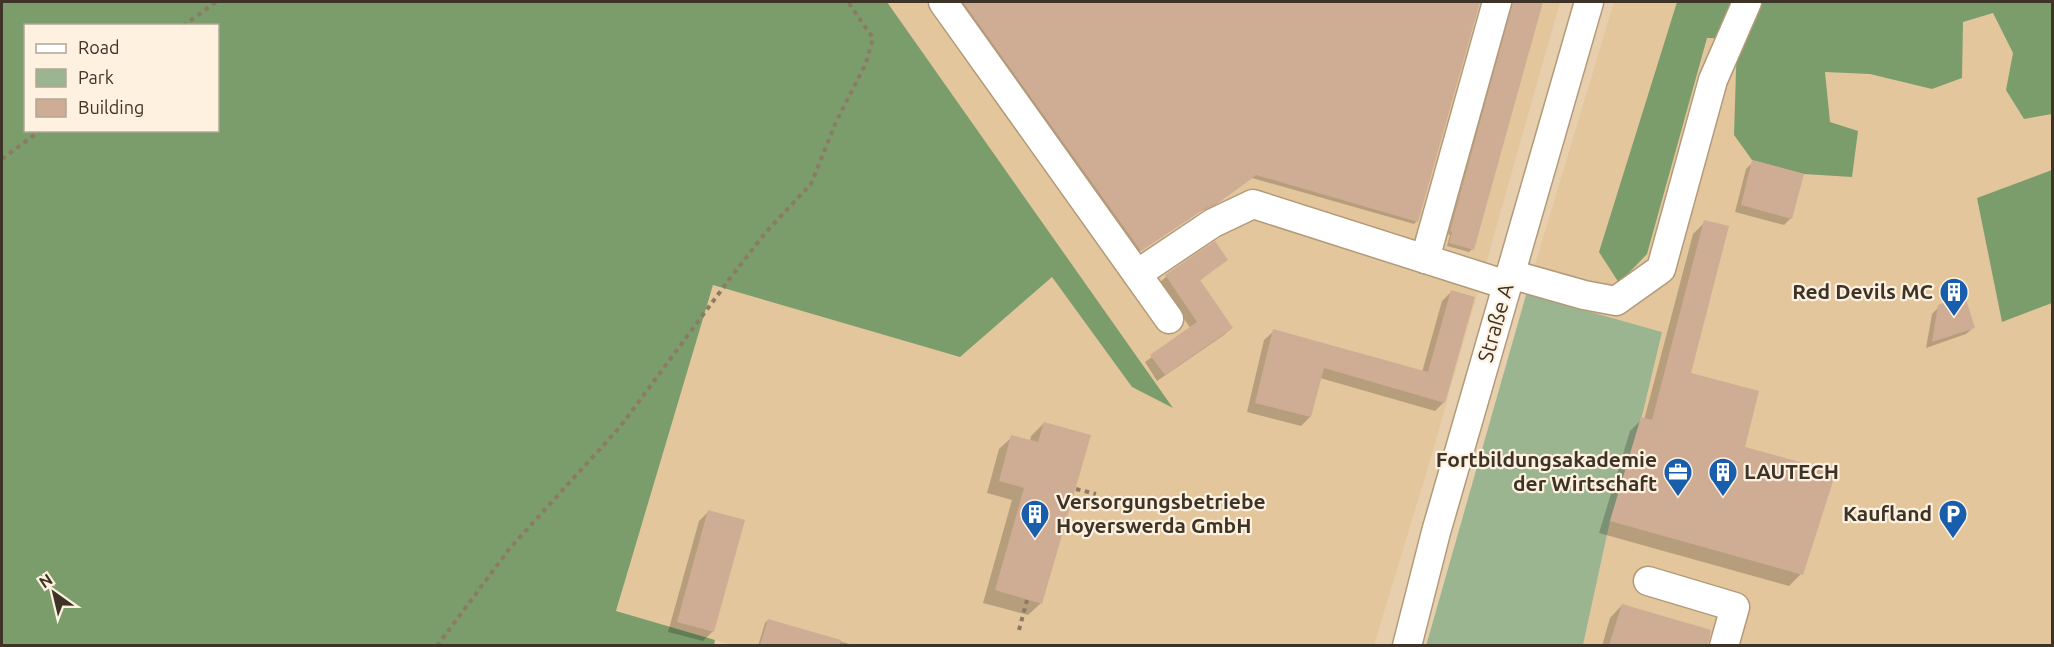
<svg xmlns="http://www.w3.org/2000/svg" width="2054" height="647" font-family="Ubuntu,sans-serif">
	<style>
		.built { fill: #e4c69d }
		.green { fill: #9cb591 }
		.forest { fill: #7b9d6b; fill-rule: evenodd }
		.shadow { fill: #0003 }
		.building { fill: #cfac94 }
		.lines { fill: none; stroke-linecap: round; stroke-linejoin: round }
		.minor-casing { stroke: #b29a79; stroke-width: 31 }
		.path { stroke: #8b7a64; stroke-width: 4; stroke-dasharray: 4.5 4.5; stroke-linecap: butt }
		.minor { stroke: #fff; stroke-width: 28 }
		.labels { text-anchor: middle; stroke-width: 4.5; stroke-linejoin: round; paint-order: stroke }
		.poi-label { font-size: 21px; font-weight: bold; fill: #3d3326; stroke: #fef1e0; text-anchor: end }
		.street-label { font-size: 21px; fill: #3d3326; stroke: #fef1e0 }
	</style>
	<rect width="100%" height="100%" fill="#e7ceac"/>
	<!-- built -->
	<g class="built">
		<path d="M887,2H1560L1432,454L1374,645L736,646L616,612L713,285L960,356L1052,277L1132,387L1172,407Z"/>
		<path d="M1614,2H2052V645H1583L1610,521L1641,417L1662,332L1580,309L1528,288Z"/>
	</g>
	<!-- green -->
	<path class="green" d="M1528,288L1580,309L1662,332L1643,412L1610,521L1583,645L1426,646Z"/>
	<!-- forest -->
	<g class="forest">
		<path d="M2,2H887L1173,408L1132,387L1052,277L960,357L713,285L616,611L715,640L714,645H2ZM26,26H218V130H26Z"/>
		<path d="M1677,2H2052V114L2024,119L2006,90L2013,53L1993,13L1963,22L1962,78L1932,89L1870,74L1825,72L1830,122L1858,131L1852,177L1804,174L1752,160L1734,135L1737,39L1707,38L1647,254L1619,283L1599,252Z"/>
		<path d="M2052,170V303L2002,322L1977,198Z"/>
	</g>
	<!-- shadow -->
	<g class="shadow">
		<path d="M958,2H1478L1417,221L1414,224L1252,178L1216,204L1199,212L1137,253Z"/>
		<path d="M1510,2H1542L1472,249L1469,252L1447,246L1450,235L1448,234L1510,11Z"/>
		<path d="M1753,162L1791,218L1784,225L1735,212L1746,169Z"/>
		<path d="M1705,222L1689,374L1743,448L1801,574L1789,586L1599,533L1630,431L1642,419L1644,420L1693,234Z"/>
		<path d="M1215,244L1226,260L1199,281L1231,328L1224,335L1157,381L1145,362L1191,329L1159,283L1166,277Z"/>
		<path d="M1451,292L1444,402L1435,411L1320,378L1310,417L1301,426L1247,412L1264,340L1274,331L1422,372L1442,301Z"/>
		<path d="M1939,307L1973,328L1966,334L1926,348L1932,314Z"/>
		<path d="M1044,423L1041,603L1028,615L983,603L1012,500L987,493L999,449L1012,437L1030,442L1031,436Z"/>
		<path d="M709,511L713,631L703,641L668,632L699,521Z"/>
		<path d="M1622,605L1710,632L1707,646H1602L1610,618Z"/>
		<path d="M768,620L856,646H758L765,623Z"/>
	</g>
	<!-- building -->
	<g class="building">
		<path d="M963,2H1480L1418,222L1256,175L1221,201L1204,209L1141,251Z"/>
		<path d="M1513,2H1543L1474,250L1449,243L1452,232L1450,231Z"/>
		<path d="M1752,160L1804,174L1792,219L1741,205Z"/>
		<path d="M1704,220L1729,226L1691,373L1759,391L1745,447L1836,472L1803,575L1610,521L1641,417L1652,420Z"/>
		<path d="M1215,241L1228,260L1200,280L1233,328L1165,375L1150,355L1197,322L1165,275Z"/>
		<path d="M1451,290L1475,297L1445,403L1324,368L1311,417L1255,403L1273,329L1428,372Z"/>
		<path d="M1965,296L1975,328L1932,342L1938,305Z"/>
		<path d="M1044,422L1091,435L1042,604L995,590L1024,488L999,481L1011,435L1038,442Z"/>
		<path d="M708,510L745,520L714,632L677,622Z"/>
		<path d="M1622,604L1711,630L1708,645H1609Z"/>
		<path d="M768,619L841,640L840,645H760Z"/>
	</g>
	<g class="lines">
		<!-- minor casing -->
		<g class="minor-casing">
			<g id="minor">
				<path d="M943,2L1169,319"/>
				<path d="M1425,259L1497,2"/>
				<path d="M1137,274L1213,223L1253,204L1507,285"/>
				<path d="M1510,274L1584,295L1616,301L1661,269L1713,80L1747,2"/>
				<path d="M1648,581L1735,607L1724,646"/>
				<path d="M1407,646L1436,532L1589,2"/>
			</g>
		</g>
		<!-- path -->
		<g class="path">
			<path d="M183,26L216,2"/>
			<path d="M2,159L41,130"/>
			<path d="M1076,489L1096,494"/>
			<path d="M1019,630L1027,600"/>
			<path d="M437,646L510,548L620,427L731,277L766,232L811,184L836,122L866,63L873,38L848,2"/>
		</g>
		<!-- minor -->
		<use href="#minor" class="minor"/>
	</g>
	<!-- icons -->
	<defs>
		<g id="building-pin" transform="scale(1.5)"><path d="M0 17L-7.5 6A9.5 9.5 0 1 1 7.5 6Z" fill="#195dad" stroke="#fef1e0"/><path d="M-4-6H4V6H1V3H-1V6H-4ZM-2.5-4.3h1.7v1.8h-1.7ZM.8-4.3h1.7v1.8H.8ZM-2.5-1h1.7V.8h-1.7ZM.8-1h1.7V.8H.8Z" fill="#fff"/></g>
		<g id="office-pin" transform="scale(1.5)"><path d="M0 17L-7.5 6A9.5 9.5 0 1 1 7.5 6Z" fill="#195dad" stroke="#fef1e0"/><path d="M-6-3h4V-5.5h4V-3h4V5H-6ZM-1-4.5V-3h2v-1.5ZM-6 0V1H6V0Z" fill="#fff"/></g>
		<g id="parking-pin" transform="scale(1.5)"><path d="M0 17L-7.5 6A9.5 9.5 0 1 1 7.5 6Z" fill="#195dad" stroke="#fef1e0"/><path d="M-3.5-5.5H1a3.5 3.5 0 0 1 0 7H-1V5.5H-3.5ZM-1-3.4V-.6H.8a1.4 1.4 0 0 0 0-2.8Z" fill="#fff"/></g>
	</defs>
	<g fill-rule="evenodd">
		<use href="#building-pin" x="1954" y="292"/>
		<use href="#office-pin" x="1678" y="472"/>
		<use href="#building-pin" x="1723" y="472"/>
		<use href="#building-pin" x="1035" y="514"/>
		<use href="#parking-pin" x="1953" y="514"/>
	</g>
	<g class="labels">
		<!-- poi labels -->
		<g class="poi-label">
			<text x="1933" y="299">Red Devils MC</text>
			<text x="1657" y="467">Fortbildungsakademie<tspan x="1657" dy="24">der Wirtschaft</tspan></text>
			<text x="1744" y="479" text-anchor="start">LAUTECH</text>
			<text x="1056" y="509" text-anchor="start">Versorgungsbetriebe<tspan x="1056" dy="24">Hoyerswerda GmbH</tspan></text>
			<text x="1932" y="521">Kaufland</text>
		</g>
		<!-- street labels -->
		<g class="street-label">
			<text transform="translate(1496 323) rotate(-74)" y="7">Straße A</text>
		</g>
	</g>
	<!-- border -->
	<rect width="2054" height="647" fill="none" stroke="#3d3326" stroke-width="6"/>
	<!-- legend -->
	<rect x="24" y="24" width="195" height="108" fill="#fef1e0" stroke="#b1a596" stroke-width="1.5"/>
	<rect x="36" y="44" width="30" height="9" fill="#ffffff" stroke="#b1a596" stroke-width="1.5"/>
	<text x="78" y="54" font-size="18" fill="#3d3326">Road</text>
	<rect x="36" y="69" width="30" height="18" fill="#9cb591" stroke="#b1a596" stroke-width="1.5"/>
	<text x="78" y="84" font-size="18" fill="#3d3326">Park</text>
	<rect x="36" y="99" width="30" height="18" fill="#cfac94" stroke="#b1a596" stroke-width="1.5"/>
	<text x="78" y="114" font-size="18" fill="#3d3326">Building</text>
	<!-- north arrow -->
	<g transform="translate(54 593) rotate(326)" stroke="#fef1e0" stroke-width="4.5" paint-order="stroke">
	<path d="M0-4.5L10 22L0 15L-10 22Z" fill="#3d3326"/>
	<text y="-9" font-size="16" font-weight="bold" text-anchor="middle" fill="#3d3326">N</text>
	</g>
</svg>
